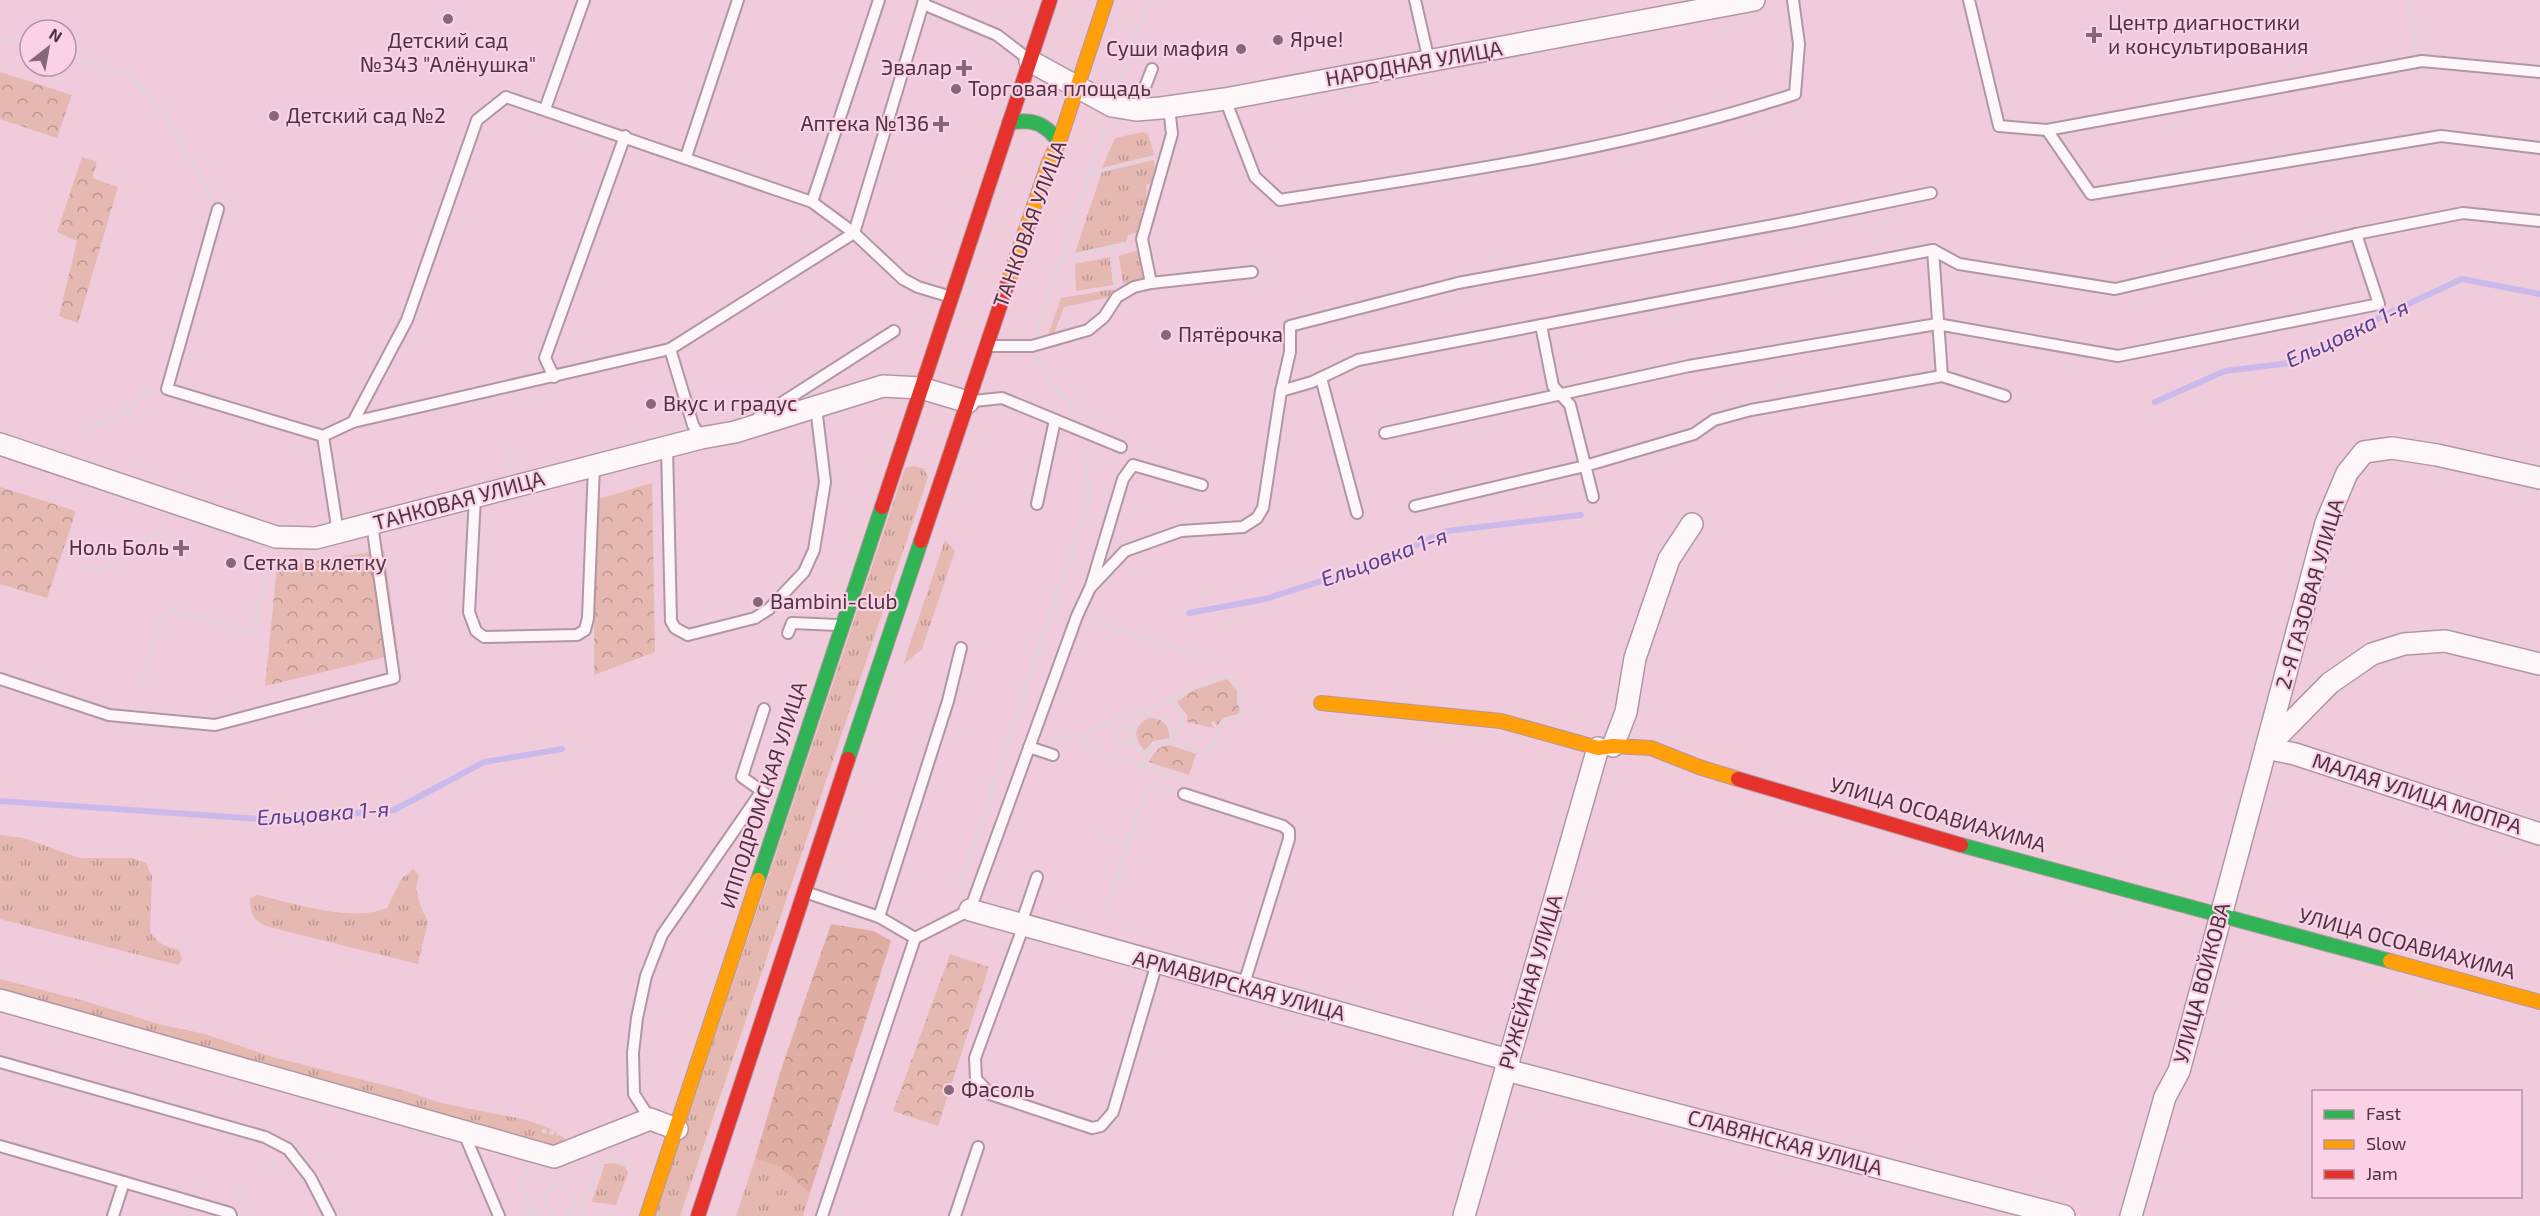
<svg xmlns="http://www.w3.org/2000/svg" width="2540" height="1216" font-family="'Exo 2',sans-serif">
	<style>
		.grass { fill: url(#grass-tufts) }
		.forest { fill: url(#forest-crowns) }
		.park { fill: url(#park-crowns) }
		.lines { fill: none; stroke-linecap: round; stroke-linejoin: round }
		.stream { stroke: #cabaec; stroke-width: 6 }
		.lane-casing { stroke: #b296a3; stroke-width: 14 }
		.street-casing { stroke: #b296a3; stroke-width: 24 }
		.fast-casing { stroke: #b296a3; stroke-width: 16 }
		.slow-casing { stroke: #b296a3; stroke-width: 16 }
		.jam-casing { stroke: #b296a3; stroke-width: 16 }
		.path { stroke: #dfd4d9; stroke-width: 4; stroke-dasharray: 4.5 3; stroke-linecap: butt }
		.lane { stroke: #fdf7fa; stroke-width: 10 }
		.street { stroke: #fdf7fa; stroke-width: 21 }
		.fast { stroke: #30b455; stroke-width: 14 }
		.slow { stroke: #ff9f0a; stroke-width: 14 }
		.jam { stroke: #e5322d; stroke-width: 14 }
		.poi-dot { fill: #866877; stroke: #fbd2e5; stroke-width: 2 }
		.labels { text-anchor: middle; stroke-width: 4.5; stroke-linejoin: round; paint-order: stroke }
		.poi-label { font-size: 21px; fill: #4e3340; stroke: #fbd2e5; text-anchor: start }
		.street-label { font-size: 21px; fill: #4e3340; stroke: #fbd2e5 }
		.water-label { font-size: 22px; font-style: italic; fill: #51438f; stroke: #fbd2e5 }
	</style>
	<defs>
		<pattern id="grass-tufts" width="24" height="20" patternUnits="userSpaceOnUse" patternTransform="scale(1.5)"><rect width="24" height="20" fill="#e5b8b1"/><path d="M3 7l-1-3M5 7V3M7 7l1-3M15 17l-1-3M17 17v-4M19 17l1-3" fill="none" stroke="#bc9691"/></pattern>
		<pattern id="forest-crowns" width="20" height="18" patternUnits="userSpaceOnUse" patternTransform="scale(1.5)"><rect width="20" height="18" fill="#e0ada2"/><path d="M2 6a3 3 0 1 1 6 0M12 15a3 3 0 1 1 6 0" fill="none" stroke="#b88d85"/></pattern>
		<pattern id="park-crowns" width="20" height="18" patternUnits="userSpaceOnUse" patternTransform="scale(1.5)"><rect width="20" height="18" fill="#e5b8b1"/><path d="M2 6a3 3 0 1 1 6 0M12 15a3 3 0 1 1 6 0" fill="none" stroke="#bc9691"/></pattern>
	</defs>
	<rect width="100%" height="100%" fill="#efcbdc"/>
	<!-- grass -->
	<g class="grass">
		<path d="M1143,132L1148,134L1154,155L1102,168L1115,138Z"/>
		<path d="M1154,160L1156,182L1146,185L1147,209L1141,211L1139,232L1128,235L1126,242L1075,253L1102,172Z"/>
		<path d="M1141,249L1147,279L1123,284L1119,256Z"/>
		<path d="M1110,257L1113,285L1076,291L1075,264Z"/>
		<path d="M1114,289L1115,296L1064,307L1053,336L1048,335L1061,298Z"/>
		<path d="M915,466L924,469L928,477L680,1216H655L905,468Z"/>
		<path d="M945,540L955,551L922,649L903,665Z"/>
		<path d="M0,835L24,838L79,858H132L146,863L152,876L150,931C156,943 166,947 179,950L182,959L178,965L0,919Z"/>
		<path d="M413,869L419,875L416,888L419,902L428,922L418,964L269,927C254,921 250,915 250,899L257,895C295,903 350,923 387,908L402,878Z"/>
		<path d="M0,979L81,1000L162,1025L205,1034L273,1057L399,1089L441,1103L527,1120L551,1129L564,1138L562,1148L529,1137L499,1133L302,1074L0,994Z"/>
		<path d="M755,1159L778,1166L810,1193L803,1216H736Z"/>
		<path d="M614,1163L625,1167L628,1173L616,1205L592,1202L605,1164Z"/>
	</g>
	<!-- forest -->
	<path class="forest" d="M831,924L874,931L891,941L810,1193L778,1166L755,1159L780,1073Z"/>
	<!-- park -->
	<g class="park">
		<path d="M0,72L72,95L57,138L0,119Z"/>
		<path d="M82,157L97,162L92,178L118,187L78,323L59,316L77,241L57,232Z"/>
		<path d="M652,483L655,652L594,675L595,500Z"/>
		<path d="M0,487L76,511L47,598L0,584Z"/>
		<path d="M384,550L398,654L265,686L277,567Z"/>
		<path d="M1227,679L1237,690V703L1240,709L1238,714L1222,718L1217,726L1214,721L1211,722L1214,728L1187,722V715L1177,702L1194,690Z"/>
		<path d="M1149,718C1162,718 1170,725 1169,738L1153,741L1145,750C1132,739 1134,725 1149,718Z"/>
		<path d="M1170,745L1196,754L1189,775L1149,762C1154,752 1158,746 1170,745Z"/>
		<path d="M950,954L989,967L938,1126L893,1111Z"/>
	</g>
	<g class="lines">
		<!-- stream -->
		<g class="stream">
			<path d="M2155,402L2225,371L2290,363L2393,311L2462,279L2540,294"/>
			<path d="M1189,613L1265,599L1372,565L1447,531L1581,515"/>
			<path d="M0,801L273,820L394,810L484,762L562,749"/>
		</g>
		<!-- lane casing -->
		<g class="lane-casing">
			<g id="lane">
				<path d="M924,0L923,4L997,35L1027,58"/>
				<path d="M1415,0L1429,61"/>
				<path d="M1969,0L1999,126L2047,130L2422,61L2540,72"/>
				<path d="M1225,99L1255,177L1280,200C1453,173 1628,149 1795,94L1799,44L1793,0"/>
				<path d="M545,109L584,0"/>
				<path d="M1136,110L1152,69"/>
				<path d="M2047,130L2091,194L2441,136L2540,148"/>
				<path d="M686,157L738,0"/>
				<path d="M812,202L879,0"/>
				<path d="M218,209L167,389L323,436"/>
				<path d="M1151,283L1142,239L1172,134L1169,107"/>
				<path d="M1541,325L1553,386L1570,405L1593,497"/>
				<path d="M990,346H1032L1088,330L1104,317L1117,297L1134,287L1151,283L1252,272"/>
				<path d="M1942,376L1933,250L1959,264L2115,289L2356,234L2463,213L2540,221"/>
				<path d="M554,377L545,358L625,136"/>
				<path d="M1321,378L1357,513"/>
				<path d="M1281,391L1290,352V326L1458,283L1795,221L1931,193"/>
				<path d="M974,401L1002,398L1121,447"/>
				<path d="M758,418L894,331"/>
				<path d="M353,422L670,349"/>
				<path d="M1385,433L1689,366L1937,324L2118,356L2379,304L2356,234"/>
				<path d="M701,438L693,425L670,349L854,233L923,4"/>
				<path d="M667,447L671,621L675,628L688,635L755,618L769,609L804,572L814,550L825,482L816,407"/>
				<path d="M475,497L469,612L476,631L484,637L577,635L585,630L588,618L594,466"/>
				<path d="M1037,504L1055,420"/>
				<path d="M1415,506L1585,466L1694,434L1714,420L1751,410L1942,376L2005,396"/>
				<path d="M338,533L323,436L353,422L407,320L477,120L506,97L812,202L854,233L903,279L918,287L948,296"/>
				<path d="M1091,586L1123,479L1133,465L1202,485"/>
				<path d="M788,633L792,623L838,625"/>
				<path d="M0,679L109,715L215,725L394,678L372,524"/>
				<path d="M764,709L742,777L766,794"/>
				<path d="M1029,747L1053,755"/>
				<path d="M1184,794L1283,826L1289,831V839L1243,987"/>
				<path d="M808,893L879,917L915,938"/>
				<path d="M879,917L948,701L961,648"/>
				<path d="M1021,924L1037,877"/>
				<path d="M1024,925L975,1058L976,1079L990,1094L1092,1128L1101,1126L1113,1112L1157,963"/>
				<path d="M0,1062L265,1137L288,1149L310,1177L330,1216"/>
				<path d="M650,1119L634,1094L633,1053L637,1018L646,976L662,935L761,792"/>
				<path d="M463,1131L499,1216"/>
				<path d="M0,1146L230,1213L231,1216"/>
				<path d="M113,1216L124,1182"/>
				<path d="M822,1216L915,938L970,910L1077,616L1090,588L1125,551L1181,531L1243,527L1257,518L1263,508L1281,391L1312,382L1358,360L1933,250"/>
				<path d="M955,1216L978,1147"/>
			</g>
		</g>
		<!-- street casing -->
		<g class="street-casing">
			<g id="street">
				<path d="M1030,61L1112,106L1136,110L1161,108L1225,99L1754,0"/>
				<path d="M0,444L276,537L316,538L701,438L735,432L883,386L921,388L968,402"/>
				<path d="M2540,478L2437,455L2392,448L2364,452L2347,473L2326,523L2266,748L2295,754L2540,834"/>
				<path d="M1613,746L1626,712L1635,658L1669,559L1692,524"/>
				<path d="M970,910L1509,1060"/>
				<path d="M0,1000L554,1157L650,1119L677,1129"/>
				<path d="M1506,1070L2064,1216"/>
				<path d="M1464,1216L1598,748"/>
				<path d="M2131,1216L2165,1097L2179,1071L2266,748L2330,683L2372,654L2404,644L2445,641L2540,664"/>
			</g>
		</g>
		<!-- fast casing -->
		<g class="fast-casing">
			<g id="fast">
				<path d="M1009,123C1032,118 1045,123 1059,142"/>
				<path d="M848,759L921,541"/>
				<path d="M1961,845L2390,961"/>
				<path d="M758,880L882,507"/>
			</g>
		</g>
		<!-- slow casing -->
		<g class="slow-casing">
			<g id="slow">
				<path d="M1008,282L1049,162L1059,142L1106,0"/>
				<path d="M1321,703L1501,721L1598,748L1613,746L1651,748L1699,767L1738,779"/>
				<path d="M2390,961L2540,1002"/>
				<path d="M647,1216L758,880"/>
			</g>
		</g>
		<!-- jam casing -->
		<g class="jam-casing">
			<g id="jam">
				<path d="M882,507L1050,0"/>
				<path d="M921,541L1008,282"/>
				<path d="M1738,779L1961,845"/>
				<path d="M698,1216L848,759"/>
			</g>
		</g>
		<!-- path -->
		<g class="path">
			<path d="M2409,0L2415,50"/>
			<path d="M0,37L30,46"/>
			<path d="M66,56L131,75L168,121L212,198"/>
			<path d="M1118,89L1149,0"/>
			<path d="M1089,173L1152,158"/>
			<path d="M1111,248L1115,283"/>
			<path d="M1061,258L1128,243"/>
			<path d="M1037,331L1106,125"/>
			<path d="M1038,358L1049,382L1071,404L1074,413"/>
			<path d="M76,433L131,411L140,395L154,392"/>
			<path d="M505,447L510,470"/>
			<path d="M82,567L99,571L160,531"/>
			<path d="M1089,620L1211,660"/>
			<path d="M142,682L159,617L171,610L252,632L270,566"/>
			<path d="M1170,701C1185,709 1187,726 1173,735"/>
			<circle cx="1124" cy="736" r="9"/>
			<path d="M1131,730L1142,717C1160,711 1175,723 1172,742"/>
			<path d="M1053,740L1086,735L1095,727L1170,701L1197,686L1224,677L1229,678L1240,690L1239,702L1243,712L1239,716L1226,719C1217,729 1218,741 1209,750L1201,751L1164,741L1148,751L1142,766L1093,749L1087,744L1086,735"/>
			<path d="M1132,741L1136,747L1147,755"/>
			<path d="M1142,766L1184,780"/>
			<path d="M1100,835L1128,845"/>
			<path d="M959,891L1090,497L1082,447"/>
			<path d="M1107,909L1147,788L1150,785L1172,790"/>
			<path d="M542,1131L559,1134"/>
			<path d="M607,1158L624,1163L633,1170"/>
			<path d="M266,1171L278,1159"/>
			<path d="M236,1202L244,1188"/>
			<path d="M531,1215L546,1208"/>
			<path d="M532,1216L523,1193L521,1180L525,1174L534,1172"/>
			<path d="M555,1216L546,1208C537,1163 602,1197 565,1216"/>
			<path d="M580,1216L600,1160"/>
			<path d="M840,1216L844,1202"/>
		</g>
		<!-- lane -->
		<use href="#lane" class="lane"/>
		<!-- street -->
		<use href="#street" class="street"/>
		<!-- fast -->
		<use href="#fast" class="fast"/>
		<!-- slow -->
		<use href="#slow" class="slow"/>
		<!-- jam -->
		<use href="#jam" class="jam"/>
	</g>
	<!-- markers -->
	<g class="poi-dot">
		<circle cx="448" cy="19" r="6"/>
		<path d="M2091 26h6v6h6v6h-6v6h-6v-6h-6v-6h6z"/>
		<circle cx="1278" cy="40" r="6"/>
		<circle cx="1241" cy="49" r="6"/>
		<path d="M961 59h6v6h6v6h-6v6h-6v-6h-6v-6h6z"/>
		<circle cx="956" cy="89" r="6"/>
		<circle cx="274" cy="116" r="6"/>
		<path d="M938 115h6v6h6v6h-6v6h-6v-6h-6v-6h6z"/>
		<circle cx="1166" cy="335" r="6"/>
		<circle cx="651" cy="404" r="6"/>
		<path d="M178 539h6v6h6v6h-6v6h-6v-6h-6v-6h6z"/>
		<circle cx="231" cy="563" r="6"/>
		<circle cx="758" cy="602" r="6"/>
		<circle cx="949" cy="1090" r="6"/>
	</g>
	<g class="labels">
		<!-- poi labels -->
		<g class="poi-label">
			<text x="2108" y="30">Центр диагностики<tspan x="2108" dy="24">и консультирования</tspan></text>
			<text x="1290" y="47">Ярче!</text>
			<text x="448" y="48" text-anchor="middle">Детский сад<tspan x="448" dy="24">№343 "Алёнушка"</tspan></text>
			<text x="1229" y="56" text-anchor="end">Суши мафия</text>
			<text x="952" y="75" text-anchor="end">Эвалар</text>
			<text x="968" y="96">Торговая площадь</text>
			<text x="286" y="123">Детский сад №2</text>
			<text x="929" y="131" text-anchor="end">Аптека №136</text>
			<text x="1178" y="342">Пятёрочка</text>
			<text x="663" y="411">Вкус и градус</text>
			<text x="169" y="555" text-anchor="end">Ноль Боль</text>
			<text x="243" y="570">Сетка в клетку</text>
			<text x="770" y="609">Bambini-club</text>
			<text x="961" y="1097">Фасоль</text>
		</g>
		<!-- street labels -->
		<g class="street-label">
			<text transform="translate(1414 64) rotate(-10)" y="7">НАРОДНАЯ УЛИЦА</text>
			<text transform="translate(1030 224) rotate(-70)" y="7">ТАНКОВАЯ УЛИЦА</text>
			<text transform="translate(459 501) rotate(-15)" y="7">ТАНКОВАЯ УЛИЦА</text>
			<text transform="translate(2310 594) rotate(-74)" y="7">2-Я ГАЗОВАЯ УЛИЦА</text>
			<text transform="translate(2417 794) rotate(18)" y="7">МАЛАЯ УЛИЦА МОПРА</text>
			<text transform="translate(764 795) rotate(-72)" y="7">ИППОДРОМСКАЯ УЛИЦА</text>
			<text transform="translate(1938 815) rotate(16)" y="7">УЛИЦА ОСОАВИАХИМА</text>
			<text transform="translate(2407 944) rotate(15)" y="7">УЛИЦА ОСОАВИАХИМА</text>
			<text transform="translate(1531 982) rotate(-74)" y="7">РУЖЕЙНАЯ УЛИЦА</text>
			<text transform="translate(2202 983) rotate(-75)" y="7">УЛИЦА ВОЙКОВА</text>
			<text transform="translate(1239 986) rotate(15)" y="7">АРМАВИРСКАЯ УЛИЦА</text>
			<text transform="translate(1785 1143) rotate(15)" y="7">СЛАВЯНСКАЯ УЛИЦА</text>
		</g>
		<!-- water labels -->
		<g class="water-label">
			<text transform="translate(2347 333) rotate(-25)" y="8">Ельцовка 1-я</text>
			<text transform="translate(1384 557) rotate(-20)" y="8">Ельцовка 1-я</text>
			<text transform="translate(323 813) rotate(-4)" y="8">Ельцовка 1-я</text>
		</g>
	</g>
	<!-- legend -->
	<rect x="2312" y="1090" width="210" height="108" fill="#fbd2e5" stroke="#b692a3" stroke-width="1.5"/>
	<rect x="2324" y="1110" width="30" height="9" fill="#30b455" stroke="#b692a3" stroke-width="1.5"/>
	<text x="2366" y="1120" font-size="18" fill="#4e3340">Fast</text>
	<rect x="2324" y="1140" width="30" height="9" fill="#ff9f0a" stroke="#b692a3" stroke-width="1.5"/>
	<text x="2366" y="1150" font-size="18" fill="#4e3340">Slow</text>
	<rect x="2324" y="1170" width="30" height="9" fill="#e5322d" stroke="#b692a3" stroke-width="1.5"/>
	<text x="2366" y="1180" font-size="18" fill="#4e3340">Jam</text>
	<!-- north arrow -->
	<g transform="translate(48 48) rotate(31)"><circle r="28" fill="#fbd2e5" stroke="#b692a3" stroke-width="1.5"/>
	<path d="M0-4.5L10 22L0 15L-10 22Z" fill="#866877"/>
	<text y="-9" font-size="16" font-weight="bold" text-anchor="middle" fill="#4e3340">N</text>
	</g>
</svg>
